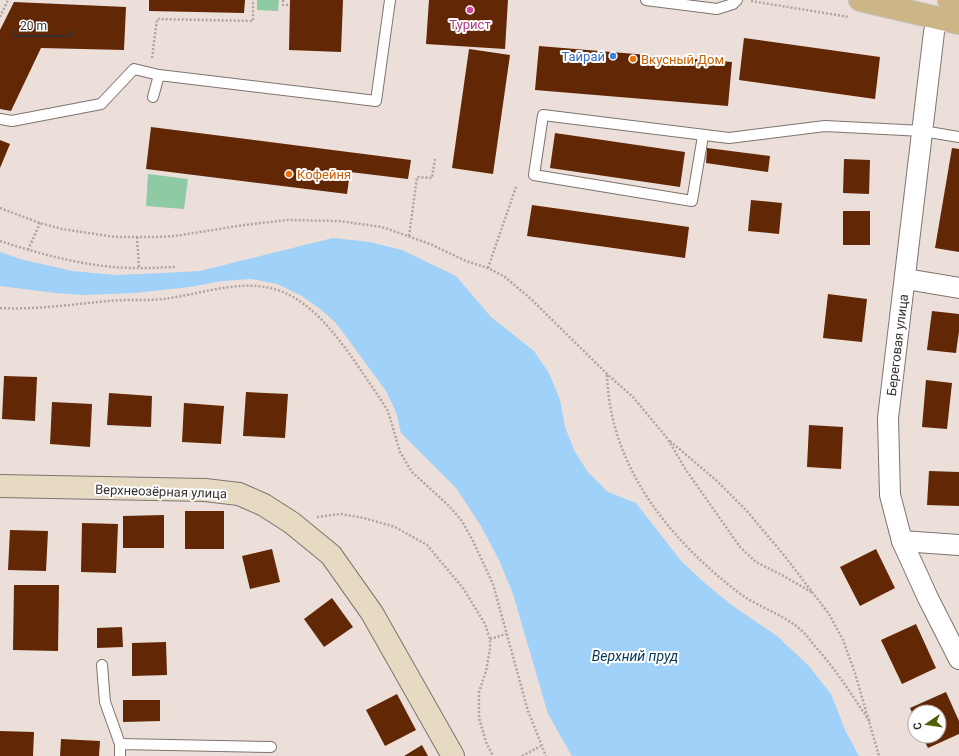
<svg xmlns="http://www.w3.org/2000/svg" width="959" height="756" font-family="Roboto,sans-serif">
	<style>
		.green { fill: #8ecaa4 }
		.water { fill: #a0d1f9 }
		.building { fill: #622705 }
		.lines { fill: none; stroke-linecap: round; stroke-linejoin: round }
		.lane-casing { stroke: #7f736e; stroke-width: 12 }
		.street-casing { stroke: #7f736e; stroke-width: 22 }
		.secondary-casing { stroke: #7f736e; stroke-width: 24 }
		.primary-casing { stroke: #c3c1c1; stroke-width: 24 }
		.path { stroke: #afa4a0; stroke-width: 2.5; stroke-dasharray: 2 2; stroke-linecap: butt }
		.lane { stroke: #fff; stroke-width: 10 }
		.street { stroke: #fff; stroke-width: 20 }
		.secondary { stroke: #e6dac2; stroke-width: 22 }
		.primary { stroke: #cdb685; stroke-width: 22 }
		.hotel-dot { fill: #d1479c; stroke: #fff; stroke-width: 1.5 }
		.shop-dot { fill: #3f7fe0; stroke: #fff; stroke-width: 1.5 }
		.food-dot { fill: #e8710a; stroke: #fff; stroke-width: 1.5 }
		.labels { text-anchor: middle; stroke-width: 4; stroke-linejoin: round; paint-order: stroke }
		.hotel-label { font-size: 13px; fill: #b23c85; stroke: #fff }
		.shop-label { font-size: 13px; fill: #366cbe; stroke: #fff; text-anchor: end }
		.food-label { font-size: 13px; fill: #c56008; stroke: #fff; text-anchor: start }
		.street-label { font-size: 13px; fill: #36312f; stroke: #fff }
		.water-label { font-size: 14px; font-style: italic; fill: #053858; stroke: #fff }
	</style>
	<rect width="100%" height="100%" fill="#ecdfd9"/>
	<!-- green -->
	<g class="green">
		<path d="M257,0H279L278,11L257,10Z"/>
		<path d="M148,174L188,179L184,209L146,206Z"/>
	</g>
	<!-- water -->
	<path class="water" d="M333,238L370,242L402,250L456,276L491,317L534,351L549,373L560,400L565,427L575,452L588,472L608,492L636,503L682,562L707,585L733,606L777,636L808,665L831,694L846,732L859,756H572L548,714L513,594L499,560L481,526L456,488L401,433L396,412L386,391L336,323L319,308L300,295L277,284L251,279L222,281L190,287L134,293L84,295L55,293L0,286V252L20,259L72,271L116,275L163,273L200,271Z"/>
	<!-- building -->
	<g class="building">
		<path d="M149,0H245L244,13L149,11Z"/>
		<path d="M290,0H343L341,52L289,50Z"/>
		<path d="M429,0H508L505,49L426,44Z"/>
		<path d="M14,2L126,7L124,50L41,48L11,111L0,109V30Z"/>
		<path d="M744,38L880,57L875,99L739,80Z"/>
		<path d="M539,46L732,62L728,106L535,90Z"/>
		<path d="M469,49L510,55L493,174L452,168Z"/>
		<path d="M151,127L411,160L408,179L350,172L347,194L146,169Z"/>
		<path d="M555,133L685,152L680,187L550,168Z"/>
		<path d="M0,140L10,144L0,168Z"/>
		<path d="M707,148L770,156L768,172L706,163Z"/>
		<path d="M952,148L959,149V252L935,248Z"/>
		<path d="M844,159L870,160L869,194L843,193Z"/>
		<path d="M751,200L782,203L779,234L748,231Z"/>
		<path d="M532,205L689,227L685,258L527,236Z"/>
		<rect x="843" y="211" width="27" height="34"/>
		<path d="M828,294L867,299L862,342L823,338Z"/>
		<path d="M932,311L959,314V331L956,353L927,350Z"/>
		<path d="M4,376L37,377L35,421L2,419Z"/>
		<path d="M926,380L952,383L947,429L922,427Z"/>
		<path d="M246,392L288,394L285,438L243,436Z"/>
		<path d="M109,393L152,396L151,427L107,425Z"/>
		<path d="M52,402L92,404L90,447L50,444Z"/>
		<path d="M184,403L224,406L221,444L182,442Z"/>
		<path d="M809,425L843,427L841,469L807,467Z"/>
		<path d="M929,471L959,472V506L927,505Z"/>
		<rect x="185" y="511" width="39" height="38"/>
		<path d="M164,515V548H123V516Z"/>
		<path d="M82,523L118,524L116,573L81,572Z"/>
		<path d="M10,530L48,531L46,571L8,570Z"/>
		<path d="M272,549L280,582L250,589L242,556Z"/>
		<path d="M876,549L895,588L860,606L840,567Z"/>
		<path d="M14,585H59L58,651L13,650Z"/>
		<path d="M332,598L353,627L324,647L304,619Z"/>
		<path d="M916,624L936,668L902,684L881,640Z"/>
		<path d="M122,627L123,647L97,648V628Z"/>
		<path d="M166,642L167,675L132,676V643Z"/>
		<path d="M946,692L959,721V734L928,748L922,736H939V712H915V719L910,708Z"/>
		<path d="M397,694L416,730L385,746L366,710Z"/>
		<path d="M123,700H160V721L123,722Z"/>
		<path d="M0,731L34,732L33,756H0Z"/>
		<path d="M61,739L100,741L99,756H60Z"/>
		<path d="M422,745L428,756H404Z"/>
	</g>
	<g class="lines">
		<!-- lane casing -->
		<g class="lane-casing">
			<g id="lane">
				<path d="M646,0L717,9L733,4L737,0"/>
				<path d="M153,97L159,75L376,101L390,0"/>
				<path d="M0,119L12,121L101,104L134,69L159,75"/>
				<path d="M703,136L692,201L534,175L543,115L729,138L825,126L923,131L959,137"/>
				<path d="M102,665L105,702L120,744"/>
				<path d="M120,756V744L271,747"/>
			</g>
		</g>
		<!-- street casing -->
		<g class="street-casing">
			<g id="street">
				<path d="M938,18L934,32L888,418L890,495L902,541L928,598L959,659"/>
				<path d="M906,279L959,288"/>
				<path d="M902,541L959,545"/>
			</g>
		</g>
		<!-- secondary casing -->
		<g class="secondary-casing">
			<path id="secondary" d="M0,486L205,490L239,494L264,505L292,523L331,555L372,613L453,756"/>
		</g>
		<!-- primary casing -->
		<g class="primary-casing">
			<g id="primary">
				<path d="M860,0L959,23"/>
				<path d="M949,0L959,3"/>
			</g>
		</g>
		<!-- path -->
		<g class="path">
			<path d="M283,0V5H290"/>
			<path d="M751,1L849,17"/>
			<path d="M0,17L8,0"/>
			<path d="M152,58L157,19L253,21V0"/>
			<path d="M0,208L40,223L62,229L115,237H156L175,236L244,225L288,220L339,221L382,227L430,244L466,261L488,268L505,277L531,299L607,374L633,397L667,438L686,470L740,547L756,562L780,574L813,593"/>
			<path d="M409,236L417,177L432,178L435,159"/>
			<path d="M137,237L139,268"/>
			<path d="M0,241C34,252 69,262 104,266C128,269 151,268 175,267"/>
			<path d="M28,250L40,223"/>
			<path d="M488,268L516,187"/>
			<path d="M0,308C36,310 73,304 109,301C127,299 145,301 163,299C206,294 252,273 293,297C329,317 358,367 381,400L388,411L400,452L412,472L448,505L462,521L473,541L493,584L528,711L546,756"/>
			<path d="M607,375C610,467 669,539 739,593C758,607 783,614 801,630C806,634 809,639 813,644C835,668 852,695 870,722"/>
			<path d="M670,441L717,481L746,510L783,554L829,614L843,640L855,673L879,756"/>
			<path d="M317,517L341,514L364,518L395,527L427,545L463,588L485,624L490,639V649L486,671L479,692V718L486,742L493,756"/>
			<path d="M490,639L506,634"/>
			<path d="M522,756L541,746"/>
		</g>
		<!-- lane -->
		<use href="#lane" class="lane"/>
		<!-- street -->
		<use href="#street" class="street"/>
		<!-- secondary -->
		<use href="#secondary" class="secondary"/>
		<!-- primary -->
		<use href="#primary" class="primary"/>
	</g>
	<!-- markers -->
	<circle class="hotel-dot" cx="470" cy="10" r="4"/>
	<circle class="shop-dot" cx="613" cy="56" r="4"/>
	<g class="food-dot">
		<circle cx="633" cy="59" r="4"/>
		<circle cx="289" cy="174" r="4"/>
	</g>
	<g class="labels">
		<!-- hotel labels -->
		<g class="hotel-label">
			<text x="470" y="29">Турист</text>
		</g>
		<!-- shop labels -->
		<g class="shop-label">
			<text x="605" y="61">Тайрай</text>
		</g>
		<!-- food labels -->
		<g class="food-label">
			<text x="641" y="64">Вкусный Дом</text>
			<text x="297" y="179">Кофейня</text>
		</g>
		<!-- street labels -->
		<g class="street-label">
			<text transform="translate(897 345) rotate(-83)" y="5">Береговая улица</text>
			<text transform="translate(161 491) rotate(2)" y="5">Верхнеозёрная улица</text>
		</g>
		<!-- water labels -->
		<g class="water-label">
			<text x="635" y="661">Верхний пруд</text>
		</g>
	</g>
	<!-- north arrow -->
	<g transform="translate(927 724) rotate(257)"><circle r="19" fill="#ffffff" stroke="#afadac"/>
	<path d="M0-3L7 15L0 10L-7 15Z" fill="#4f6004"/>
	<text y="-6" font-size="11" font-weight="bold" text-anchor="middle" fill="#36312f">С</text>
	</g>
	<!-- scale -->
	<path d="M14 30v6h56v-6" fill="none" stroke="#36312f" stroke-width="2"/>
	<text x="20" y="30" font-size="12" fill="#36312f" stroke="#ffffff" stroke-width="3" paint-order="stroke">20 m</text>
</svg>
